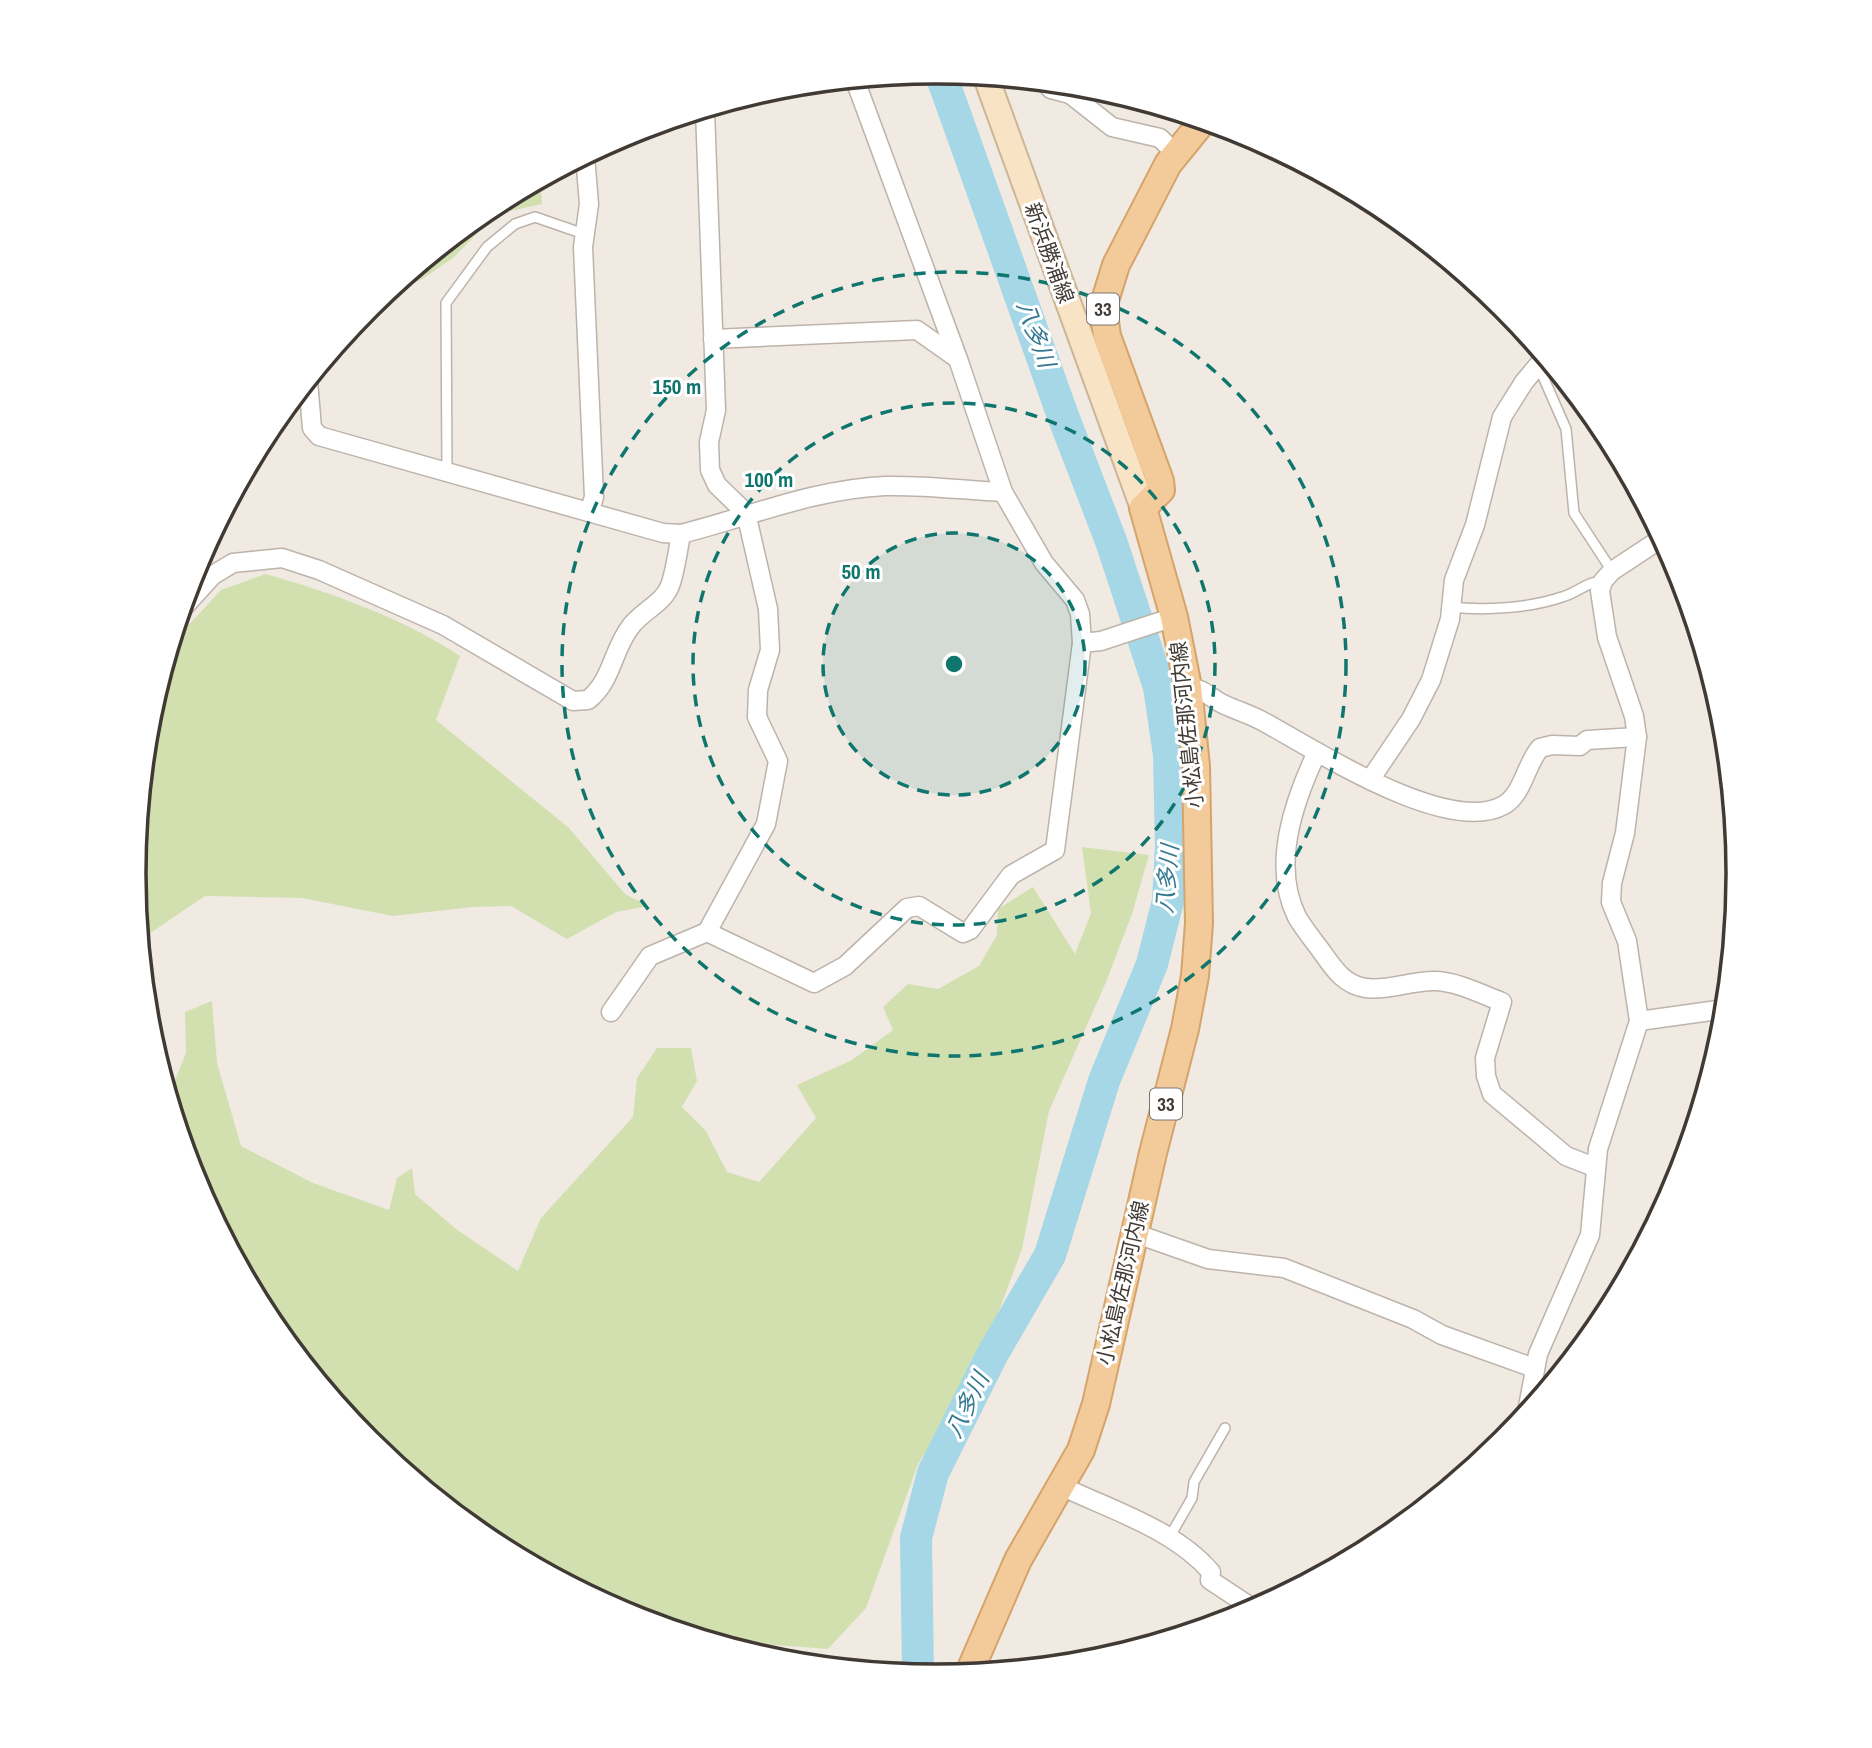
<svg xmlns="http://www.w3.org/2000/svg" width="1872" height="1748" font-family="'Archivo Narrow','Noto Sans JP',sans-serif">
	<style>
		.green { fill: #d2e0b0 }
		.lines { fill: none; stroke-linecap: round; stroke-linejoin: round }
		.river { stroke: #a5d7e7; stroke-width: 32 }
		.lane-casing { stroke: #bdb3aa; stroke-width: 12 }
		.street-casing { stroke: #bdb3aa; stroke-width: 21 }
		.secondary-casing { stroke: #cbb597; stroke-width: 28 }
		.primary-casing { stroke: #d5a46b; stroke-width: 30 }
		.lane { stroke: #fff; stroke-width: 9 }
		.street { stroke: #fff; stroke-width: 18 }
		.secondary { stroke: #f8e3c5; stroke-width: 24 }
		.primary { stroke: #f3ca99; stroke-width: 26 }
		.ring { fill: none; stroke: #0f766e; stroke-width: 3.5; stroke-dasharray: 12 9 }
		.labels { text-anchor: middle; stroke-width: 6; stroke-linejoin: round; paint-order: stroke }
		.shield { fill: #fff; stroke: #7a7571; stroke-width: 2 }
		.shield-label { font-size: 19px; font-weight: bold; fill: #413a34 }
		.street-label { font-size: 21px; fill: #413a34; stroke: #fff }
		.water-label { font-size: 23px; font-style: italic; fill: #367a92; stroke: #fff }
		.rim { fill: none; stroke: #413a34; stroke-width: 3.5 }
		.centre { fill: #0f766e; stroke: #fff; stroke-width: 3.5 }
		.ring-label { font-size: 21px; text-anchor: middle; font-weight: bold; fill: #0f766e; stroke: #fff; stroke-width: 6; stroke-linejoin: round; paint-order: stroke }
	</style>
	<rect width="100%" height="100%" fill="#f0eae3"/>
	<!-- green -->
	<g class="green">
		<path d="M540,180L542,204L496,214L453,258L421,280L381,297L491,207Z"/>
		<path d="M266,574C332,593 403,618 460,656L436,720L569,828L625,894L648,906L616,912L567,939L511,906L473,907L393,916L302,898L205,896L140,940L134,874L149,717L172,643L221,590Z"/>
		<path d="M1082,847L1149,855L1132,914L1106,982L1049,1111L1022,1249L974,1378L918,1464L866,1608L828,1649L710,1640L632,1604L619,1610L490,1541L368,1441L269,1319L195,1181L169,1095L186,1053L185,1012L212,1001L217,1063L241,1146L313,1183L389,1210L397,1178L412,1168L415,1194L456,1229L518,1271L541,1218L633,1117L637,1078L657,1048H691L697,1081L682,1107L706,1131L727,1172L759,1182L816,1118L797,1085L852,1060L893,1030L883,1007L908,984L938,989L979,966L997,935L998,909L1033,887L1075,954L1091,913Z"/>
	</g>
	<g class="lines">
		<!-- river -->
		<path class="river" d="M918,1674L916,1538L933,1473L992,1355L1050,1255L1104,1081L1152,964L1168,901L1171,845L1169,755L1159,687L1111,541L1063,416L940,72"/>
		<!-- lane casing -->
		<g class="lane-casing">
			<g id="lane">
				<path d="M1538,365L1566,429L1574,513L1612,571"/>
				<path d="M447,471L446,303L487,247L515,224L535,217L584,234"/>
				<path d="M1451,607C1484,611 1530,608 1562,597C1577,593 1588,581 1603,581"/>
				<path d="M1169,1538L1192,1498L1194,1482L1225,1428"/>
			</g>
		</g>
		<!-- street casing -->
		<g class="street-casing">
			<g id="street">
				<path d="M855,80L958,359L1003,492L1044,563L1075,600L1080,614L1082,643L1101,641L1174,617"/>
				<path d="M1044,82L1051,89L1070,94L1112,127L1160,138L1176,154"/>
				<path d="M705,110L716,410L709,442L710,470L717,485L746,513L768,609L770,650L758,690L757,717L778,761L766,824L707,932"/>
				<path d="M585,156L589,204L583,247L594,497L590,510"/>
				<path d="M713,339L917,330L958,359"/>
				<path d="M308,381L312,428L319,436L663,533L681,534"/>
				<path d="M183,608L213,575L233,563L282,558L319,570L443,625L573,701L588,700C613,680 612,650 631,626C643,610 665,603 671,583C676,567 678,550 681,534C748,517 815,489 885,486C924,485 964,490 1003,492"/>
				<path d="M1188,687C1204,688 1211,699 1225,705C1238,711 1252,715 1264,722C1314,749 1448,837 1504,805C1523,794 1526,764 1540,748L1552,745L1580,746L1587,740L1637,737"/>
				<path d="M1317,752C1294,801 1271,865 1297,917C1304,929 1314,941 1322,952C1334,969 1344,985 1366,988C1389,991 1413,980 1436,981C1458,982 1481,994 1502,1002L1485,1058L1486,1076L1492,1094L1566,1156L1594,1167"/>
				<path d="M1370,780L1411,719L1431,680L1450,619L1454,580L1475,525L1502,417L1524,382L1545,357"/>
				<path d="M611,1012L650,956L707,932L814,983L845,966L907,908L919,906L963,933L970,930L1011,875L1055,850L1082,643"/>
				<path d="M1639,1021L1725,1009"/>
				<path d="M1134,1233L1208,1259L1284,1268L1413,1319L1442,1335L1534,1368"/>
				<path d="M1527,1412L1538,1354L1590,1235L1598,1149L1639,1021L1627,941L1611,902L1612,883L1625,833L1637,737L1634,716L1607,637L1600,591L1603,581L1612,571L1662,538"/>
				<path d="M1061,1486C1111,1510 1174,1529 1211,1572L1210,1580L1254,1609"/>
			</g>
		</g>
		<!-- secondary casing -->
		<g class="secondary-casing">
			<path id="secondary" d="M986,77L1143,508"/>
		</g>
		<!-- primary casing -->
		<g class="primary-casing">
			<path id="primary" d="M969,1673L1018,1560L1081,1450L1096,1404L1153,1153L1185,1029L1195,976L1199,923L1196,766L1188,687L1174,617L1143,508L1161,490L1160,481L1107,336L1103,307L1116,265L1168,164L1203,121"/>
		</g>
		<!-- lane -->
		<use href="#lane" class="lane"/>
		<!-- street -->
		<use href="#street" class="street"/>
		<!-- secondary -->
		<use href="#secondary" class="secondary"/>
		<!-- primary -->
		<use href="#primary" class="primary"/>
	</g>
	<!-- distance rings -->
	<circle cx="954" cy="664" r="131" fill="#0f766e" fill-opacity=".12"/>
	<g class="ring">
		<circle cx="954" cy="664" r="131"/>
		<circle cx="954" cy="664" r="261"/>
		<circle cx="954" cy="664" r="392"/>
	</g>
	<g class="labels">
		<!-- shield labels -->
		<g class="shield">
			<rect x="1087" y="293.5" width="32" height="31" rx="5"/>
			<rect x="1150" y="1088.5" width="32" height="31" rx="5"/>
		</g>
		<g class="shield-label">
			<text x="1103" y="316">33</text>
			<text x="1166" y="1111">33</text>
		</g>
		<!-- street labels -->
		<g class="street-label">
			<text transform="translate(1049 253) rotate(70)" y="7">新浜勝浦線</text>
			<text transform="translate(1187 725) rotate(-96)" y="7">小松島佐那河内線</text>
			<text transform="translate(1123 1283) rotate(-77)" y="7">小松島佐那河内線</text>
		</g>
		<!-- water labels -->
		<g class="water-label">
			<text transform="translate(1036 334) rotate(70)" y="8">八多川</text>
			<text transform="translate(1167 879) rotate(-85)" y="8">八多川</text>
			<text transform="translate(967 1405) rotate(-64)" y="8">八多川</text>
		</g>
	</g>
	<!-- crop -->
	<path d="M0 0H1872V1748H0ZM146 874a790 790 0 1 1 1580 0a790 790 0 1 1-1580 0Z" fill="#fff" fill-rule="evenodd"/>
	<path class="rim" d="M146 874a790 790 0 1 1 1580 0a790 790 0 1 1-1580 0Z"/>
	<circle cx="954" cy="664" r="10" class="centre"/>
	<g class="ring-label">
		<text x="677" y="394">150 m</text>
		<text x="769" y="487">100 m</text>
		<text x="861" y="579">50 m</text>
	</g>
</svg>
